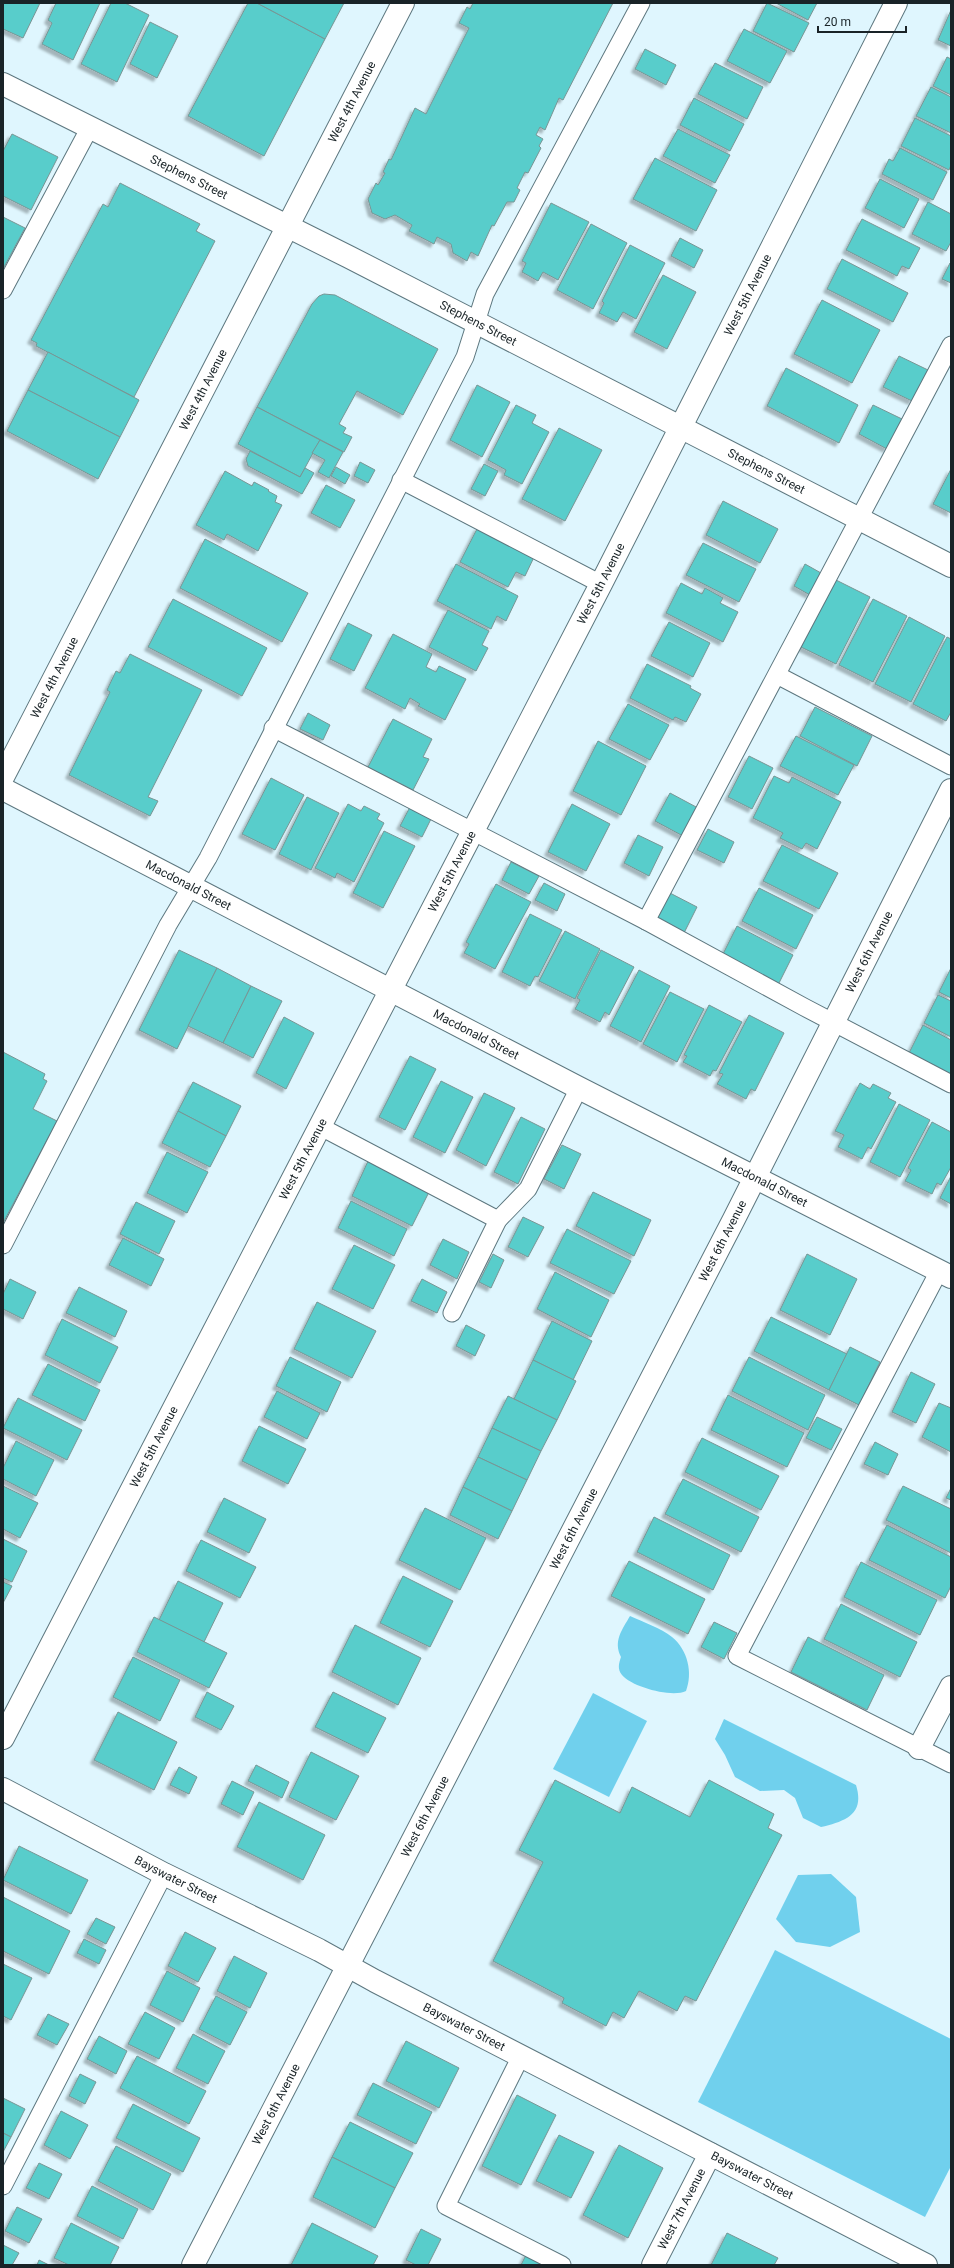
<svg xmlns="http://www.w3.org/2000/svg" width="954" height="2268" font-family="Roboto,sans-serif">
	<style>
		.green { fill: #70d0ed }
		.building { fill: #58cdcb; stroke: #789594; filter: url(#shadow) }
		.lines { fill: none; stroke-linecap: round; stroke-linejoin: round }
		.lane-casing { stroke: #5d777f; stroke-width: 19 }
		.street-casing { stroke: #5d777f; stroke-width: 24 }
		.secondary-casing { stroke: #5d777f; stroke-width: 24 }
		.lane { stroke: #fff; stroke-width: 17 }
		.street { stroke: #fff; stroke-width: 22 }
		.secondary { stroke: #fff; stroke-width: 22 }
		.labels { text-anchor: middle; stroke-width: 3; stroke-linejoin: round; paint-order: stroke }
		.street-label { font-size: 12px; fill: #192327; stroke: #dff6fe }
	</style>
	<defs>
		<filter id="shadow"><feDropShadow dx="-3.5" dy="3.5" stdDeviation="1" flood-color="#0004"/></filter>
	</defs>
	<rect width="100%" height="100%" fill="#dff6fe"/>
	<!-- green -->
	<g class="green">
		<path d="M630,1616C643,1622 661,1628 672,1637C688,1650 693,1673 686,1691C672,1698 632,1687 622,1675C617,1669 619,1663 621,1657C613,1641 622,1630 630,1616Z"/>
		<path d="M593,1693L647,1721L609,1797L553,1769Z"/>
		<path d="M724,1719L856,1785C865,1814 846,1821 821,1827L803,1818L795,1798L784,1790L760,1791L735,1777L725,1755L715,1739Z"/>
		<path d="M831,1874L856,1897L860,1932L830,1947L796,1942L776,1919L798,1875Z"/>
		<path d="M775,1950L951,2039V2166L925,2217L698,2102Z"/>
	</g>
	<!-- building -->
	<g class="building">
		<path d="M3,3H40L23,38L3,29Z"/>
		<path d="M56,3H100L73,60L42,44L52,23L48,20Z"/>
		<path d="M111,3H125L149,15L117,82L81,64Z"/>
		<path d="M248,3H257L325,39L264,156L188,116Z"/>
		<path d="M257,3H344L325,39Z"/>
		<path d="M473,3H613L563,100L559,98L545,130L540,127L536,135L543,139L539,146L541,148L528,173L525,172L517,188L520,190L514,202H507L494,226L492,225L478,256L471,252L467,261L453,253L451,244L437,237L434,244L409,231L412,225L395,215L385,219L372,213L368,199L376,183L378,185L385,173L383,172L389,159L391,160L415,108L426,114L469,28L459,23L467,7L470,9Z"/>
		<path d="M767,3L809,23L794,52L753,31Z"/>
		<path d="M776,3H817L808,20Z"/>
		<path d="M951,10V46L938,40Z"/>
		<path d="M150,22L178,36L157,78L130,64Z"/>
		<path d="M744,29L787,51L770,83L727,61Z"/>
		<path d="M645,49L676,65L666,85L635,69Z"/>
		<path d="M947,57L951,59V95L933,86Z"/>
		<path d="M715,63L763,87L747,119L698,94Z"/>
		<path d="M931,87L951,97V133L916,116Z"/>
		<path d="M694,98L744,124L730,151L680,125Z"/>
		<path d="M915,118L951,136V165L949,170L901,146Z"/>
		<path d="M678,129L730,155L715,183L663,156Z"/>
		<path d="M12,134L58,157L31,210L3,196V151Z"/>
		<path d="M900,148L947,172L933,200L882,174L889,159L893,161Z"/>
		<path d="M655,158L717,190L696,231L633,199Z"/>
		<path d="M880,179L919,199L904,228L865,208Z"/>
		<path d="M120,183L200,224L196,231L215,241L134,397L36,346L37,343L31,340L103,204L108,207Z"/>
		<path d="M928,202L951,214V242L946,251L912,234Z"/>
		<path d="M551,203L589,222L558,280L543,272L538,281L522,272L526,263L522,261Z"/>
		<path d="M3,217L25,228L4,267L3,266Z"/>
		<path d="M862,219L920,248L909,269L902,266L897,276L846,250Z"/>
		<path d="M591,224L627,243L593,309L557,290Z"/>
		<path d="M680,238L703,250L694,268L671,256Z"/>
		<path d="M630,245L665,263L636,319L623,312L617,322L599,313L604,303L602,301Z"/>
		<path d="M842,259L908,293L893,322L827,289Z"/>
		<path d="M950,263H951V283L942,279Z"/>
		<path d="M663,275L696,292L667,349L634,332Z"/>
		<path d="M324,294L335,295L438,349L403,415L357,391L339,424L346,428L343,433L352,437L344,452L257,407L312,304L319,296Z"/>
		<path d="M822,300L880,330L852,383L794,354Z"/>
		<path d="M48,352L139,400L120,437L28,390Z"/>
		<path d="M899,356L928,370L912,401L883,387Z"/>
		<path d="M786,368L858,405L839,443L767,406Z"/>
		<path d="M477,385L510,402L482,457L450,440Z"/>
		<path d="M28,390L120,437L98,479L7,431Z"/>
		<path d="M516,405L536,415L532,423L549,432L522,484L504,475L506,470L488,460Z"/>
		<path d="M873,405L902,419L887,449L859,434Z"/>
		<path d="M257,407L320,440L300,477L238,444Z"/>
		<path d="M559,428L602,450L565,521L522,499Z"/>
		<path d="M320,440L343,452L329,478L318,472L325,460L312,453Z"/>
		<path d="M250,451L300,477L305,468L314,473L302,494L248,466L246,459Z"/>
		<path d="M360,462L375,470L368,483L354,476Z"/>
		<path d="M484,464L498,471L485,496L471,489Z"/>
		<path d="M336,467L350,475L345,484L331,476Z"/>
		<path d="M951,469V513L933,504Z"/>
		<path d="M225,471L252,486L254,482L269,490L268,491L277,496L275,502L282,505L258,551L227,534L224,540L196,525Z"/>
		<path d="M326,485L355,500L340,528L311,513Z"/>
		<path d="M723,501L778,529L760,563L706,535Z"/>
		<path d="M478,527L535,555L525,576L516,572L508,587L460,562Z"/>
		<path d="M205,539L308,593L282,642L180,588Z"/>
		<path d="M703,543L756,569L739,602L686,575Z"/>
		<path d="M456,564L518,596L506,621L497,616L491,629L437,601Z"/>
		<path d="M805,564L821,573L810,595L794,586Z"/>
		<path d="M836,580L870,597L836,664L801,647Z"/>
		<path d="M681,583L702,594L705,588L723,598L720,603L738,612L723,642L666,613Z"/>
		<path d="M173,599L267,648L242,696L148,647Z"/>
		<path d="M873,599L907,616L873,682L839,665Z"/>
		<path d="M448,610L489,631L482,645L488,648L476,671L429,647Z"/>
		<path d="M909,617L945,636L911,702L875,684Z"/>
		<path d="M669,622L710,643L693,677L651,656Z"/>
		<path d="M348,623L372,635L354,671L330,659Z"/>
		<path d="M393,634L432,654L426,667L436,672L439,666L466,679L445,720L418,706L420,704L410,698L405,709L365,688Z"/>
		<path d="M947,637L951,639V712L946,721L913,704Z"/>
		<path d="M130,654L202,690L148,797L158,801L150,816L69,775L110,692L107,690L116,671L120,673Z"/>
		<path d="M647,664L691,686L690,688L701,694L686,722L675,717L673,720L630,698Z"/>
		<path d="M628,704L669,725L650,760L609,739Z"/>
		<path d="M815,707L872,736L857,766L800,736Z"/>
		<path d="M308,713L330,725L323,740L300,729Z"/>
		<path d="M393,719L432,739L423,757L429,759L413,790L368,767Z"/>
		<path d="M796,736L854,765L838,795L780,766Z"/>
		<path d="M598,741L646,766L621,815L573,791Z"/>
		<path d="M749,756L773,768L752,809L728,797Z"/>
		<path d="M774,776L789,783L792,777L841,802L817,849L806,843L802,849L780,838L783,833L753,818Z"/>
		<path d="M271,778L304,795L275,850L242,834Z"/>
		<path d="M670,793L698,808L683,836L655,821Z"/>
		<path d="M307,797L339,813L311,870L279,854Z"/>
		<path d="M348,804L361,811L364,806L380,814L377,819L384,823L354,882L337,873L335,878L315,868Z"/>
		<path d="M572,804L610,824L586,871L548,852Z"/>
		<path d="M410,807L431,819L422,837L400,826Z"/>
		<path d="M708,829L734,842L724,863L697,850Z"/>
		<path d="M384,831L415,846L383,908L353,893Z"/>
		<path d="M638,835L663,847L649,876L624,863Z"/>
		<path d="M782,845L838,873L819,909L763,881Z"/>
		<path d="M511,862L539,876L529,894L502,880Z"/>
		<path d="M544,883L565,894L557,911L535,900Z"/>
		<path d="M496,884L531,902L495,969L464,953L469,944L466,942Z"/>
		<path d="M759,888L813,915L796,949L742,921Z"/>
		<path d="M668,892L697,907L684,933L654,918Z"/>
		<path d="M530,914L562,930L538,977L535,976L530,986L502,972Z"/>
		<path d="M737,926L793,955L776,989L720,960Z"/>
		<path d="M565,931L600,949L575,999L539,981Z"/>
		<path d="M179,950L217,968L177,1049L139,1030Z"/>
		<path d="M601,950L634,967L609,1015L605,1012L600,1022L575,1009L580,1000L577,998Z"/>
		<path d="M217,968L251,986L223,1043L188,1026Z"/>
		<path d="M951,968V998L939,992Z"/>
		<path d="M639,970L670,986L641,1042L610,1026Z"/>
		<path d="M251,986L282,1001L253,1058L223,1043Z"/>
		<path d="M670,992L704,1009L677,1062L643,1044Z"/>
		<path d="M938,995L951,1001V1037L924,1023Z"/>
		<path d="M709,1005L742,1022L716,1071L713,1070L710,1076L683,1062L687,1056L684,1055Z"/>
		<path d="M749,1015L784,1033L755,1091L751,1089L746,1099L717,1084L723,1074L719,1073Z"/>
		<path d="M284,1017L314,1033L286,1089L256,1073Z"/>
		<path d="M923,1025L951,1040V1077L908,1055Z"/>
		<path d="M3,1052L45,1074L43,1079L47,1081L33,1109L57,1121L3,1223Z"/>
		<path d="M410,1056L436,1069L405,1130L379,1117Z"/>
		<path d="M441,1081L473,1097L445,1153L413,1137Z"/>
		<path d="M193,1082L241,1106L226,1136L178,1111Z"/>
		<path d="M860,1083L870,1089L873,1084L891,1093L888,1098L896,1102L871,1149L868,1147L862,1159L838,1147L844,1135L835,1131Z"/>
		<path d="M484,1093L515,1108L486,1166L456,1150Z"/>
		<path d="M899,1104L930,1120L900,1177L870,1162Z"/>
		<path d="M178,1111L226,1136L210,1167L162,1143Z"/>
		<path d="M521,1117L545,1129L518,1184L494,1172Z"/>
		<path d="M932,1122L951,1132V1167L941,1185L937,1183L932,1194L905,1181L911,1170L908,1168Z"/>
		<path d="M562,1145L581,1154L564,1189L544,1179Z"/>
		<path d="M167,1152L208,1172L187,1213L147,1193Z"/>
		<path d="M369,1159L430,1190L412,1226L352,1196Z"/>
		<path d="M951,1176V1204L940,1198Z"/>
		<path d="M593,1192L651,1220L634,1256L576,1226Z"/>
		<path d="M351,1201L407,1229L394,1256L338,1228Z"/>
		<path d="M136,1202L175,1221L159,1254L120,1234Z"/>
		<path d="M523,1217L544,1227L528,1257L508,1247Z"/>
		<path d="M567,1229L631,1261L614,1294L550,1263Z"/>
		<path d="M123,1238L164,1259L151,1286L109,1265Z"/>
		<path d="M443,1239L469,1252L457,1279L430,1265Z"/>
		<path d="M354,1245L395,1265L373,1309L332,1289Z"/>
		<path d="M493,1254L504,1260L491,1288L479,1282Z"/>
		<path d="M807,1254L857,1279L830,1335L780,1310Z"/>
		<path d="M555,1272L609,1300L591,1337L537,1309Z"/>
		<path d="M10,1279L36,1292L23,1319L3,1309V1294Z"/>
		<path d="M422,1279L447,1292L437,1313L411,1301Z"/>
		<path d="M79,1287L127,1311L115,1337L66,1313Z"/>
		<path d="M317,1302L376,1331L352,1378L294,1349Z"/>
		<path d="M771,1317L847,1354L829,1390L754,1351Z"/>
		<path d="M62,1319L118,1347L100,1383L45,1355Z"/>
		<path d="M552,1321L592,1341L573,1380L533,1360Z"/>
		<path d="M466,1325L485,1335L475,1356L456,1346Z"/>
		<path d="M850,1347L880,1362L859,1405L829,1390Z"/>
		<path d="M290,1357L341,1382L327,1412L276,1386Z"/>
		<path d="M749,1357L825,1395L808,1430L732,1391Z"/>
		<path d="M533,1360L576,1381L557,1420L514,1399Z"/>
		<path d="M48,1364L100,1390L85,1421L32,1395Z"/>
		<path d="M911,1372L935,1384L916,1423L892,1412Z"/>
		<path d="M277,1391L320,1413L307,1439L264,1417Z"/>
		<path d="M728,1395L804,1433L787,1467L711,1430Z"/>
		<path d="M508,1396L557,1420L541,1451L492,1428Z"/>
		<path d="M18,1398L82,1430L67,1460L3,1428Z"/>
		<path d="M939,1403L951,1408V1452L922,1437Z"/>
		<path d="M817,1417L842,1429L831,1450L806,1438Z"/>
		<path d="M259,1426L306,1449L288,1484L242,1461Z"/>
		<path d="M492,1428L541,1451L527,1480L478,1457Z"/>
		<path d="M702,1438L779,1476L761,1510L685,1472Z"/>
		<path d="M16,1441L54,1460L36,1496L3,1479V1468Z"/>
		<path d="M875,1442L898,1454L888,1475L864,1464Z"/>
		<path d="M478,1457L527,1480L512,1511L463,1487Z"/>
		<path d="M683,1479L759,1517L741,1552L665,1514Z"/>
		<path d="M3,1486L38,1503L20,1538L3,1529Z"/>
		<path d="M903,1486L951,1509V1553L886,1520Z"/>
		<path d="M463,1487L512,1511L498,1539L450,1515Z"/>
		<path d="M951,1488V1500L946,1498Z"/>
		<path d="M224,1498L266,1519L249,1553L207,1532Z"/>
		<path d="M425,1508L486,1538L460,1590L399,1560Z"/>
		<path d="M654,1517L730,1555L713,1590L637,1552Z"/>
		<path d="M887,1525L951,1557V1586L945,1598L869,1560Z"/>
		<path d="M3,1539L27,1551L12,1582L3,1578Z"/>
		<path d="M201,1540L256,1567L240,1598L186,1571Z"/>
		<path d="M629,1561L705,1599L688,1634L611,1596Z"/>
		<path d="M861,1562L937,1600L920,1635L844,1597Z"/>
		<path d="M403,1576L453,1601L430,1647L380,1623Z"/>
		<path d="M178,1581L223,1603L204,1642L159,1620Z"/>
		<path d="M3,1582L12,1586L3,1603Z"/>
		<path d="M841,1604L917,1642L900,1677L824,1639Z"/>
		<path d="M154,1617L227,1653L209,1688L137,1652Z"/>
		<path d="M714,1622L737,1633L724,1659L701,1647Z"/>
		<path d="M355,1625L421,1658L398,1705L332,1672Z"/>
		<path d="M808,1637L884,1675L867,1710L791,1672Z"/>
		<path d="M133,1657L180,1680L160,1721L113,1697Z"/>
		<path d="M207,1692L234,1706L221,1730L195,1717Z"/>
		<path d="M333,1692L386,1718L368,1753L315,1727Z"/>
		<path d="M118,1712L177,1742L154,1790L94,1760Z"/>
		<path d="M311,1752L359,1776L336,1820L289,1797Z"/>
		<path d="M256,1765L289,1782L282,1798L248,1781Z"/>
		<path d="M179,1767L197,1777L189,1794L170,1785Z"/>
		<path d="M555,1780L620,1813L632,1787L690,1817L709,1780L774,1814L768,1828L782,1835L696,2001L685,1996L677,2011L639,1991L624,2018L613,2012L606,2026L562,2003L564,1998L493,1961L543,1862L519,1850Z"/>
		<path d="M232,1781L254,1792L243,1815L221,1804Z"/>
		<path d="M259,1802L325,1835L303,1880L237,1847Z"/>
		<path d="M19,1846L88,1880L71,1914L3,1880Z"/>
		<path d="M3,1897L70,1931L49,1974L3,1951Z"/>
		<path d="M96,1918L115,1927L106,1944L87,1934Z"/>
		<path d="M185,1932L216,1948L198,1982L168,1966Z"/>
		<path d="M84,1939L106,1950L99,1964L77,1953Z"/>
		<path d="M234,1956L267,1973L250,2008L217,1991Z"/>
		<path d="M3,1964L32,1978L11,2020L3,2016Z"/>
		<path d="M167,1971L200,1988L183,2022L150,2005Z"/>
		<path d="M216,1996L247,2012L230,2045L199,2029Z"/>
		<path d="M145,2012L175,2028L159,2059L128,2044Z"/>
		<path d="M48,2014L69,2024L57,2045L37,2035Z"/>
		<path d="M193,2034L225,2051L208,2084L176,2068Z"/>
		<path d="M99,2036L127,2051L116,2074L87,2059Z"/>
		<path d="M406,2041L459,2068L439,2108L386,2081Z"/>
		<path d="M137,2056L206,2091L189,2124L120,2088Z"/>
		<path d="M80,2074L96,2082L85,2104L69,2096Z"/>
		<path d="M373,2083L432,2112L416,2144L357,2115Z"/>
		<path d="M517,2095L556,2115L521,2185L482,2166Z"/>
		<path d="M3,2098L25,2109L11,2137L3,2133Z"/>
		<path d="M133,2104L200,2138L183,2172L116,2138Z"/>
		<path d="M61,2111L88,2125L70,2159L44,2145Z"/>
		<path d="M350,2122L413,2153L395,2188L332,2157Z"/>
		<path d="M3,2133L11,2137L3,2152Z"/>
		<path d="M559,2135L594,2152L571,2198L536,2181Z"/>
		<path d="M619,2145L663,2168L628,2238L583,2215Z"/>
		<path d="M116,2146L171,2174L153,2210L98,2181Z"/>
		<path d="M332,2157L395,2188L375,2228L313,2197Z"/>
		<path d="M39,2163L62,2174L49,2199L26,2188Z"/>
		<path d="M92,2186L138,2209L123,2239L77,2216Z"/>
		<path d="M17,2207L42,2219L29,2243L5,2231Z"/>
		<path d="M71,2223L119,2247L110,2265H69L54,2258Z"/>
		<path d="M312,2223L378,2256L373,2265H291Z"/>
		<path d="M421,2229L441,2239L428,2265H416L406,2260Z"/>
		<path d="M727,2233L778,2258L774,2265H711Z"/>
		<path d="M3,2245L19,2253L12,2265H3Z"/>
		<path d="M527,2253L551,2265H521Z"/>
		<path d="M39,2260L49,2265H37Z"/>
	</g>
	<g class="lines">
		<!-- lane casing -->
		<g class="lane-casing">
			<g id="lane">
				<path d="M3,290L89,129"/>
				<path d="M401,480L601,584"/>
				<path d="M777,675L951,766"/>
				<path d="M273,728L646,921L804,1007L951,1084"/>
				<path d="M646,921L951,345"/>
				<path d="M321,1127L498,1220"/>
				<path d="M3,1245L168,925L208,858L465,357L485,294L641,3"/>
				<path d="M939,1271L737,1656L951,1764"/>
				<path d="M452,1313L498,1220L528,1189L579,1088"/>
				<path d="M521,2056L446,2206L562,2265"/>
				<path d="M3,2186L164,1874"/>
			</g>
		</g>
		<!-- street casing -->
		<g class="street-casing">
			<g id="street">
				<path id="s1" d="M3,84L349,257L951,566"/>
				<path id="s2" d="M3,1738L601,584L896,3"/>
				<path d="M919,1748L951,1687"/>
				<path id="s3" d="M3,1789L164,1874L319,1950L375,1981L926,2265"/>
				<path id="s4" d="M193,2265L734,1219L951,790"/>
				<path id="s5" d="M653,2265L710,2154"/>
			</g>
		</g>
		<!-- secondary casing -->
		<g class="secondary-casing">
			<g id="secondary">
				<path id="s6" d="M3,777L403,3"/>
				<path id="s7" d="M3,789L579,1088L951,1277"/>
			</g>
		</g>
		<!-- lane -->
		<use href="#lane" class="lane"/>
		<!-- street -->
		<use href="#street" class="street"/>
		<!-- secondary -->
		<use href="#secondary" class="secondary"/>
	</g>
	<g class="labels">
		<!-- street labels -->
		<g class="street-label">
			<text dy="4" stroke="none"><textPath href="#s6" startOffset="760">West 4th Avenue</textPath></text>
			<text dy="4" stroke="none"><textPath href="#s1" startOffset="208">Stephens Street</textPath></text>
			<text dy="4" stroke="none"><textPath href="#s2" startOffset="1624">West 5th Avenue</textPath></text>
			<text dy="4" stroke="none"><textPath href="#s1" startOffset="532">Stephens Street</textPath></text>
			<text dy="4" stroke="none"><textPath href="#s6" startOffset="436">West 4th Avenue</textPath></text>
			<text dy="4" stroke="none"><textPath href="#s1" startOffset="856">Stephens Street</textPath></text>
			<text dy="4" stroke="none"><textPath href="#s2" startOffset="1300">West 5th Avenue</textPath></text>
			<text dy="4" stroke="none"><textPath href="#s6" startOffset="112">West 4th Avenue</textPath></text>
			<text dy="4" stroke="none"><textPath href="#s2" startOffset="976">West 5th Avenue</textPath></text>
			<text dy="4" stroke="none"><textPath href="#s7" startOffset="209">Macdonald Street</textPath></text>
			<text dy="4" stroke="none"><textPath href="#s4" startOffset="1477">West 6th Avenue</textPath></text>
			<text dy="4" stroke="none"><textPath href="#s7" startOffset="533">Macdonald Street</textPath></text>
			<text dy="4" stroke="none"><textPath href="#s2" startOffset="652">West 5th Avenue</textPath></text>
			<text dy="4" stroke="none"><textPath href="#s7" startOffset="857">Macdonald Street</textPath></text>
			<text dy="4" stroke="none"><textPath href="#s4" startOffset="1153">West 6th Avenue</textPath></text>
			<text dy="4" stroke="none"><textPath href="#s2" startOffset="328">West 5th Avenue</textPath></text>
			<text dy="4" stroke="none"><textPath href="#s4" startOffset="829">West 6th Avenue</textPath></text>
			<text dy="4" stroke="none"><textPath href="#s4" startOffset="505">West 6th Avenue</textPath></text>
			<text dy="4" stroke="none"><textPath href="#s3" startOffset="195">Bayswater Street</textPath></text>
			<text dy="4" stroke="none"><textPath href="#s3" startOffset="519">Bayswater Street</textPath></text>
			<text dy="4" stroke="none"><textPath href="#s4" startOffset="181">West 6th Avenue</textPath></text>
			<text dy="4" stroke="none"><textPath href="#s3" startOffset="843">Bayswater Street</textPath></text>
			<text dy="4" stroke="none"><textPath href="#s5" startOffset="63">West 7th Avenue</textPath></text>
		</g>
	</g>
	<!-- border -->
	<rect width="954" height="2268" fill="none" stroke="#192327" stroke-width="8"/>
	<!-- scale -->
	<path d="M818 26v6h88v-6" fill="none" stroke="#192327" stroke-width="2"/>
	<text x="824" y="26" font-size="12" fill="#192327" stroke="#dff6fe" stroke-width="3" paint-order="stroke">20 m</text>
</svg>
